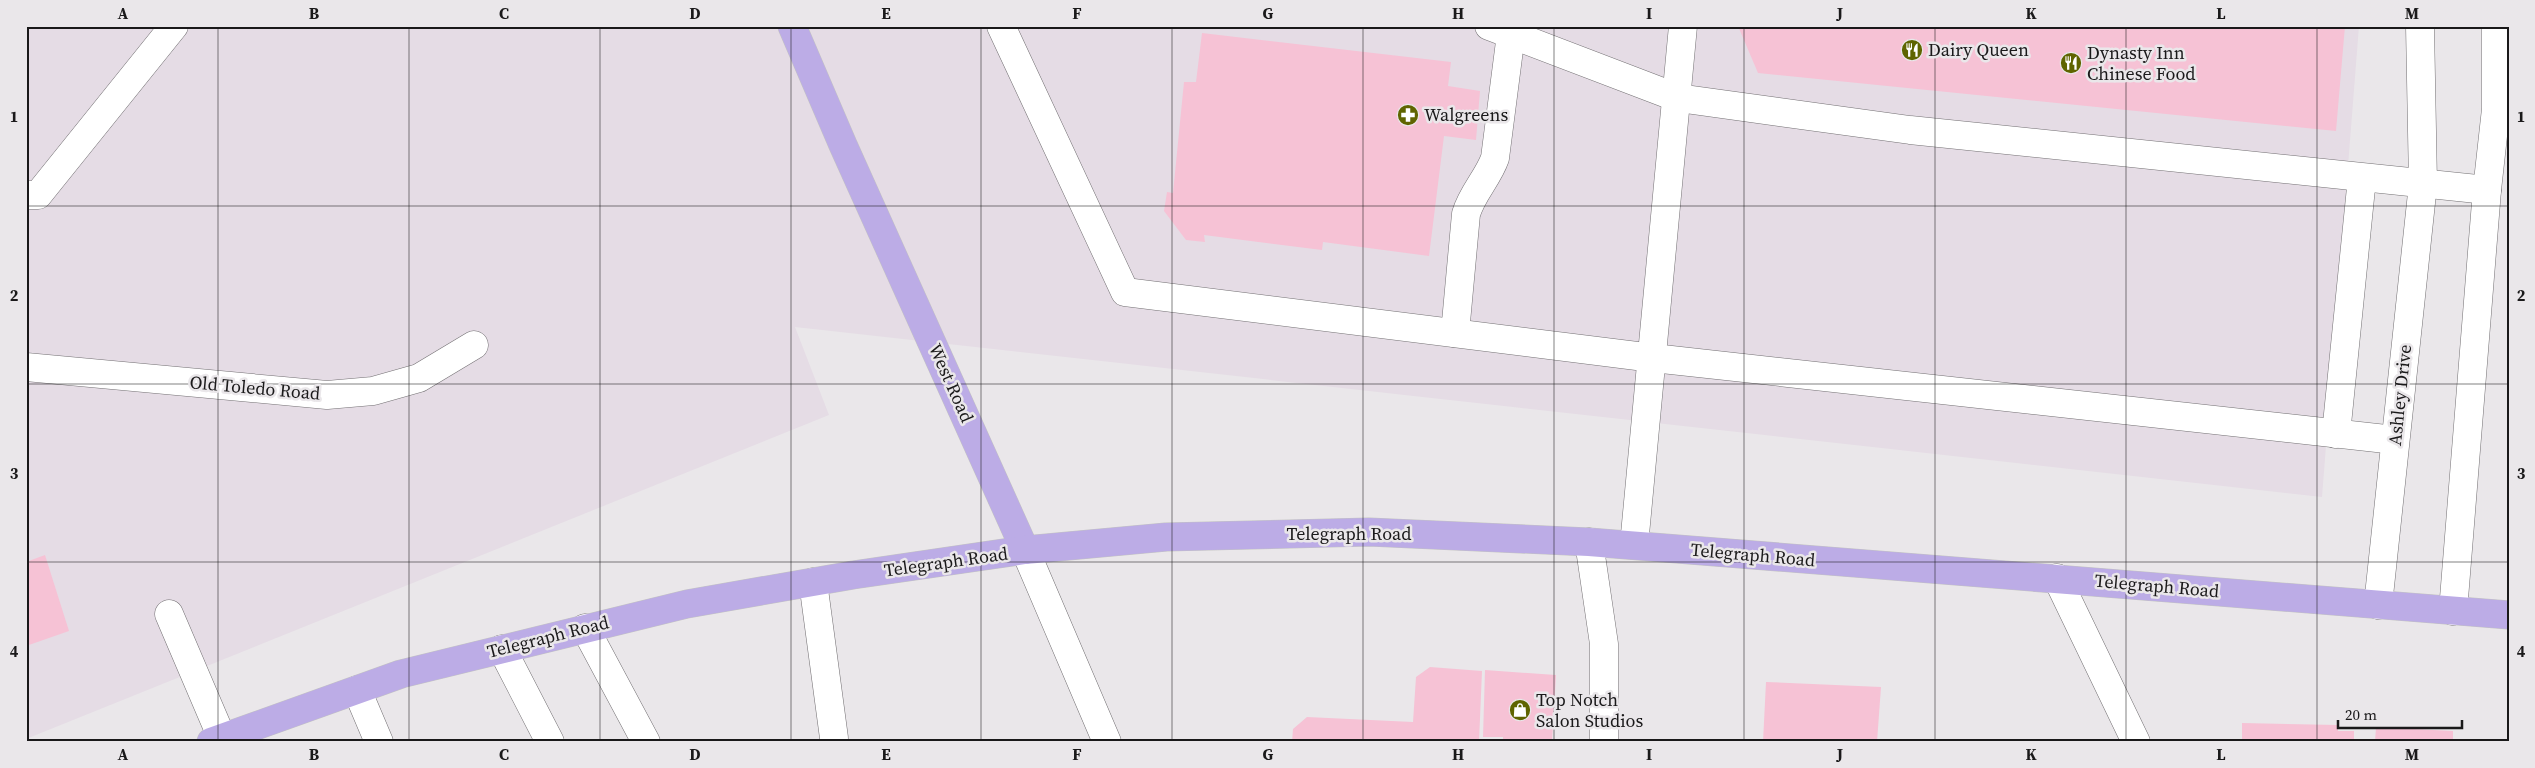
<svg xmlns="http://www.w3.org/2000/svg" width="2535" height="768" font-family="'Source Serif 4',serif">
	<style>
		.built { fill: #e5dce5 }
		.building { fill: #f6c2d5 }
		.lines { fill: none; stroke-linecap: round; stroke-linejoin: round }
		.minor-casing { stroke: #737073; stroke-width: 29 }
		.major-casing { stroke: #c3c3c3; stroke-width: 29 }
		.minor { stroke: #fff; stroke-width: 28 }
		.major { stroke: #bcace6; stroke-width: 28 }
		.grid { fill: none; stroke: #1a191a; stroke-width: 1; stroke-opacity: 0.55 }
		.labels { text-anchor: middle; stroke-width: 5; stroke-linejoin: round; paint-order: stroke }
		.poi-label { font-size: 18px; fill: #1a191a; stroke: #eae7ea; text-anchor: start }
		.street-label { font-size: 18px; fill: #1a191a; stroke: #eae7ea }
		.neatline { fill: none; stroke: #1a191a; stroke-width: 2 }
		.grid-label { font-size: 16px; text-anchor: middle; font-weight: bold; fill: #1a191a }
	</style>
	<rect width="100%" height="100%" fill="#eae7ea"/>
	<!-- built -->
	<path class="built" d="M26,26H2359L2322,497L795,327L829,415L26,739Z"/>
	<!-- building -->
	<g class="building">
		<path d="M1738,26H2345L2336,131L1758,73Z"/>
		<path d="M1202,33L1451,62L1448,86L1480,91L1476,140L1444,136L1429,256L1323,242L1322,250L1204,235L1205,242L1186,240L1164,211L1167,192L1173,193L1184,82H1196Z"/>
		<path d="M45,555L69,631L26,646V562Z"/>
		<path d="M1430,667L1482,671L1479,742H1292L1293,729L1307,717L1413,722L1416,677Z"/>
		<path d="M1485,670L1556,675L1552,742H1503V737H1483Z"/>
		<path d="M1766,682L1881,687L1877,742H1763Z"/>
		<path d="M2242,723L2338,725V731H2354V742H2242Z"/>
		<path d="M2376,727L2453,731V742H2375Z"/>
	</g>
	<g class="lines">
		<!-- minor casing -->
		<g class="minor-casing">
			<g id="minor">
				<path d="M1001,26L1125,292L1653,358L2395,440"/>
				<path d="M1489,26L1678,98L1910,130L2487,190"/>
				<path d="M26,195H38L174,26"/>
				<path d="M1455,333L1466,214C1472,193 1488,178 1495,158L1511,34"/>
				<path d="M26,367L327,395L373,391L419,378L474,345"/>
				<path d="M2336,434L2362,178"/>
				<path d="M1589,542L1604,644V742"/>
				<path d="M1634,545L1683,26"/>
				<path d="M1025,550L1107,742"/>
				<path d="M2057,578L2136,742"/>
				<path d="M813,582L834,738"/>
				<path d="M2378,605L2423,184L2420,26"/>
				<path d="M2453,611L2487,190L2496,109V26"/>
				<path d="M169,614L222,738"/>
				<path d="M585,628L646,742"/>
				<path d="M502,649L550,742"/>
				<path d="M357,690L379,742"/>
			</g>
		</g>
		<!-- major casing -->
		<g class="major-casing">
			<g id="major">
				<path d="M792,26L843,145L1025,550"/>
				<path d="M211,742L401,674L687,604L853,575L1025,550L1166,537L1369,532L1589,542L2509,615"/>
			</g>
		</g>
		<!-- minor -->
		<use href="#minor" class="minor"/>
		<!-- major -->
		<use href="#major" class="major"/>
	</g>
	<!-- grid -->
	<path class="grid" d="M218,26V742M409,26V742M600,26V742M791,26V742M981,26V742M1172,26V742M1363,26V742M1554,26V742M1744,26V742M1935,26V742M2126,26V742M2317,26V742M26,206H2509M26,384H2509M26,562H2509"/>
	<!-- icons -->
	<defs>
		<g id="restaurant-disc" transform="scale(1.125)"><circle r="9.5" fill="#5f6400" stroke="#eae7ea"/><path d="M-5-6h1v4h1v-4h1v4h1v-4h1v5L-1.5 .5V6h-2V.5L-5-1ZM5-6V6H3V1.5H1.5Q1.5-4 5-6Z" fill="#fff"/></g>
		<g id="pharmacy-disc" transform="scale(1.125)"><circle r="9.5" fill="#5f6400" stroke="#eae7ea"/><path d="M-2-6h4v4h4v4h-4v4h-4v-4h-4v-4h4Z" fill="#fff"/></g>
		<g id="shop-disc" transform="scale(1.125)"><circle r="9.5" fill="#5f6400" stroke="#eae7ea"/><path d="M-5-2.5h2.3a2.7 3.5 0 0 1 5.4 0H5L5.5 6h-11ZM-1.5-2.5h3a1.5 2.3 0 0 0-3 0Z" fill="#fff"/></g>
	</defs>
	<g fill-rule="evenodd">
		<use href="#restaurant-disc" x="1912" y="50"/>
		<use href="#restaurant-disc" x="2071" y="63"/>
		<use href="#pharmacy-disc" x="1408" y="115"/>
		<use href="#shop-disc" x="1520" y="710"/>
	</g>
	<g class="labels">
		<!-- poi labels -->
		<g class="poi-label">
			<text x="1928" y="56">Dairy Queen</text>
			<text x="2087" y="59">Dynasty Inn<tspan x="2087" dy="21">Chinese Food</tspan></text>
			<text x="1424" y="121">Walgreens</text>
			<text x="1536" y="706">Top Notch<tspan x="1536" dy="21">Salon Studios</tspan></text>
		</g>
		<!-- street labels -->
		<g class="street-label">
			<text transform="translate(951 383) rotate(66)" y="6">West Road</text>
			<text transform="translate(255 388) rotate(5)" y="6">Old Toledo Road</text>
			<text transform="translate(2400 395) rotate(-84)" y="6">Ashley Drive</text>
			<text x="1349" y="540">Telegraph Road</text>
			<text transform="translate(1753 555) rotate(5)" y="6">Telegraph Road</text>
			<text transform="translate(946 562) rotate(-8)" y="6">Telegraph Road</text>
			<text transform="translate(2157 586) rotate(5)" y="6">Telegraph Road</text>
			<text transform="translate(548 637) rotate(-14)" y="6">Telegraph Road</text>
		</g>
	</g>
	<!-- border -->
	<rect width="2535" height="768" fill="none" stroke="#eae7ea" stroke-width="55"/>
	<!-- scale -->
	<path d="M2338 720v8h124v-8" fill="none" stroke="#1a191a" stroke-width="2.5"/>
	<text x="2345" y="720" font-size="15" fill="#1a191a" stroke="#eae7ea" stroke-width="4" paint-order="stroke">20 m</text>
	<rect x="28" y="28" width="2480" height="712" class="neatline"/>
	<g class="grid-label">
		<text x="123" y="19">A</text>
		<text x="314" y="19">B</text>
		<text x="504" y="19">C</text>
		<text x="695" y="19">D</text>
		<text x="886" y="19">E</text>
		<text x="1077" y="19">F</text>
		<text x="1268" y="19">G</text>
		<text x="1458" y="19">H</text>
		<text x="1649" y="19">I</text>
		<text x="1840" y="19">J</text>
		<text x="2031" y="19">K</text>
		<text x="2221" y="19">L</text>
		<text x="2412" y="19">M</text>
		<text x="14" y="122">1</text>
		<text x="2521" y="122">1</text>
		<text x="14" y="301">2</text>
		<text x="2521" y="301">2</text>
		<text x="14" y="479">3</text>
		<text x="2521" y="479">3</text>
		<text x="14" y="657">4</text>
		<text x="2521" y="657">4</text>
		<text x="123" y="760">A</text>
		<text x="314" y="760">B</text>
		<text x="504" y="760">C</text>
		<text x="695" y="760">D</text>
		<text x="886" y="760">E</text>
		<text x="1077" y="760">F</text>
		<text x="1268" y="760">G</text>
		<text x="1458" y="760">H</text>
		<text x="1649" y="760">I</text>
		<text x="1840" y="760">J</text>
		<text x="2031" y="760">K</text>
		<text x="2221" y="760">L</text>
		<text x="2412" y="760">M</text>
	</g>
</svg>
